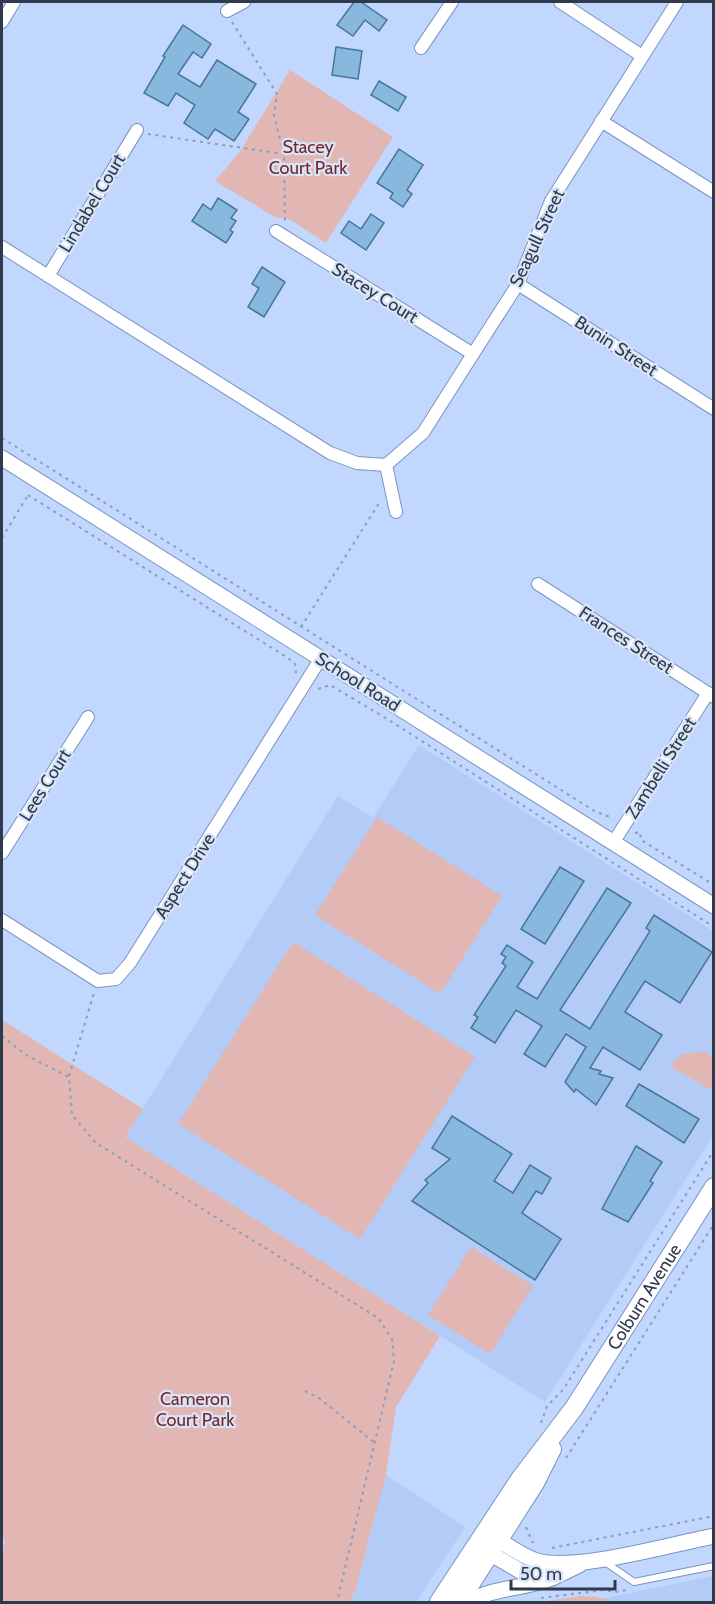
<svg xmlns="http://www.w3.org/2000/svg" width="715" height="1604" font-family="Cabin,sans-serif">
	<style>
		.built { fill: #b2cbf7 }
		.green { fill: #e2b6b3 }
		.building { fill: #88b8de; stroke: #477698; stroke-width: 1.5 }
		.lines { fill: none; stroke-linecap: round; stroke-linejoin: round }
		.service-casing { stroke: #7b94c1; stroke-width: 8 }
		.minor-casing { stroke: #7b94c1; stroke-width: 14 }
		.tertiary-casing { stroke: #7b94c1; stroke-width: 17 }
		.secondary-casing { stroke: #7b94c1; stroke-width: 20 }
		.path { stroke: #8c9ebe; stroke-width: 2; stroke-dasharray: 3 4.5; stroke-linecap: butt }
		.service { stroke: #fff; stroke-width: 6 }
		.minor { stroke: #fff; stroke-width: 12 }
		.tertiary { stroke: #fff; stroke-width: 15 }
		.secondary { stroke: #fff; stroke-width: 18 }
		.labels { text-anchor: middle; stroke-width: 4.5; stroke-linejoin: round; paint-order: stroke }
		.park-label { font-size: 18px; fill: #782629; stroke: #d8e4f7 }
		.street-label { font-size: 18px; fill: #2f3a4d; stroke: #d8e4f7 }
	</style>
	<rect width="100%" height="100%" fill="#c1d7fe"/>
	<!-- built -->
	<g class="built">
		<path d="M419,745L713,931V1136L545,1402L125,1137L338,796L373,818Z"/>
		<path d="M386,1475L465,1527L416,1602H349L355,1592Z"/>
		<path d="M713,1576V1602H606V1598Z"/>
	</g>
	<!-- green -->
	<g class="green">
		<path d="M290,70L393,137L326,243L289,219L275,217L215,181L239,153Z"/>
		<path d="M377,817L502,896L440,994L315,915Z"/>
		<path d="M293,942L475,1057L360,1239L178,1124Z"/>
		<path d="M2,1020L143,1109L125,1137L440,1336L396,1407L386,1475L355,1592L349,1602H2V1549L5,1543L2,1530Z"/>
		<path d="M706,1051L713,1059V1091L670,1066L682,1054Z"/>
		<path d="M471,1247L533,1286L490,1354L428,1315Z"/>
		<path d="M581,1596L606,1598V1602H539Z"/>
	</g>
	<!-- building -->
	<g class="building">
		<path d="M354,2H361L387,20L379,31L365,20L353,36L337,25Z"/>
		<path d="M183,25L211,44L202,58L193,52L178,74L200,87L217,60L256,84L238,112L249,119L234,141L215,129L208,139L184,123L195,105L176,93L168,106L144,93L165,57L163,56Z"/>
		<path d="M336,47L362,51L358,79L332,75Z"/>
		<path d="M379,81L406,97L398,111L371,95Z"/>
		<path d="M399,149L423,165L407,190L412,194L403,207L390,198L393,193L377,183Z"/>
		<path d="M218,198L237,210L231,218L236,221L230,230L233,232L226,243L192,221L203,204L211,210Z"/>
		<path d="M371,214L384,223L366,250L341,233L349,221L361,229Z"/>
		<path d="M262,267L285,282L264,317L248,307L259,288L252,284Z"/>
		<path d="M560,867L584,881L545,944L521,929Z"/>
		<path d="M607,888L631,903L560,1010L590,1029L650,931L646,928L654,915L712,952L680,1003L645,981L625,1012L662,1035L640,1070L603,1047L590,1068L601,1071L599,1074L613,1078L596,1105L576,1089L574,1092L565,1082L586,1047L566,1034L545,1067L524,1054L542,1026L516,1010L495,1043L471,1028L478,1017L474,1015L506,966L502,963L506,957L501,954L507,945L533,962L517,987L537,999Z"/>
		<path d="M639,1084L699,1119L684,1143L626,1106Z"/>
		<path d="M452,1116L512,1154L494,1181L513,1193L530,1165L551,1178L542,1194L536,1191L522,1213L561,1239L535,1280L412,1201L428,1183L425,1180L450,1159L432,1148Z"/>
		<path d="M636,1146L662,1162L650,1181L653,1183L628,1222L602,1209Z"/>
	</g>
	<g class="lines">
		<!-- service casing -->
		<g class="service-casing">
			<path id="service" d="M605,1562L634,1582L714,1566"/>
		</g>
		<!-- minor casing -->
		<g class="minor-casing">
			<g id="minor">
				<path d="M560,2L642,56"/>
				<path d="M227,11L244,2"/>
				<path d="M2,22L14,2"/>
				<path d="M421,48L452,2"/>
				<path d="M601,121L714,192"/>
				<path d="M276,231L473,354"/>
				<path d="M2,247L330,453L357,463L386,465L423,433L473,354L518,284L551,201L677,2"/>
				<path d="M48,276L137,130"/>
				<path d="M518,284L714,409"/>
				<path d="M386,465L396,512"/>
				<path d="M538,584L714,697"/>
				<path d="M613,843L708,693"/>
				<path d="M2,853L88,717"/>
				<path d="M2,920L98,981L116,979L130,963L321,658"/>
			</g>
		</g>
		<!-- tertiary casing -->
		<g class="tertiary-casing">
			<g id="tertiary">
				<path d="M2,458L714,906"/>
				<path d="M490,1534C504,1543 521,1556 537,1561C575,1572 672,1544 714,1536"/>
				<path d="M481,1548L527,1575L552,1578L579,1565"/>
				<path d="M468,1602C494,1587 522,1589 549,1579"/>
			</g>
		</g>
		<!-- secondary casing -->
		<g class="secondary-casing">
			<g id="secondary">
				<path id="s1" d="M439,1602L520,1479L574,1408L714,1187"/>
				<path d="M459,1602L535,1483L552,1449"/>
			</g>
		</g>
		<!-- path -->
		<g class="path">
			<path d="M232,22L277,94L274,116L284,154L285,221"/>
			<path d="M148,134L284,154"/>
			<path d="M2,438L596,812L610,817"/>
			<path d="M28,495L288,658L295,664L296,673"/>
			<path d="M2,538L28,495"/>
			<path d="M301,627L381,500"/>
			<path d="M318,689L330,685L384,717L714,927"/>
			<path d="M635,833L640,832L641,840L714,885"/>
			<path d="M2,1036L26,1055L69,1077L72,1115L96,1143L378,1318L392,1339L394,1361L337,1602"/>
			<path d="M69,1076L94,993"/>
			<path d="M305,1391L319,1398L375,1443"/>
			<path d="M541,1423L547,1406L563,1390L714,1150"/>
			<path d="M566,1458L714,1224"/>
			<path d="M526,1527L533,1543"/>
			<path d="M552,1548L714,1516"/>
			<path d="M541,1598L604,1590L615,1592L627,1590"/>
		</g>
		<!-- service -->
		<use href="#service" class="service"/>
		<!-- minor -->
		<use href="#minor" class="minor"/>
		<!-- tertiary -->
		<use href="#tertiary" class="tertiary"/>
		<!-- secondary -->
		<use href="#secondary" class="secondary"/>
	</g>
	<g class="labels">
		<!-- park labels -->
		<g class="park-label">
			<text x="308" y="153">Stacey<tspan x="308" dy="21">Court Park</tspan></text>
			<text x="195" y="1405">Cameron<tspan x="195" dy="21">Court Park</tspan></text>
		</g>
		<!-- street labels -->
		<g class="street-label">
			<text transform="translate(92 203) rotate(-59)" y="6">Lindabel Court</text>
			<text transform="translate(537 238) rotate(-65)" y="6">Seagull Street</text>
			<text transform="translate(375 293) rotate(32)" y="6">Stacey Court</text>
			<text transform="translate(616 346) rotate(33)" y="6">Bunin Street</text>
			<text transform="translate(626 640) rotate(33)" y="6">Frances Street</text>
			<text transform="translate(358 682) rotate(32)" y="6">School Road</text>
			<text transform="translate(661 768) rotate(-58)" y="6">Zambelli Street</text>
			<text transform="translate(45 785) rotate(-58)" y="6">Lees Court</text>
			<text transform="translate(185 876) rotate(-58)" y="6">Aspect Drive</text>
			<text dy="6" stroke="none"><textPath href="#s1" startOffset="368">Colburn Avenue</textPath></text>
		</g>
	</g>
	<!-- border -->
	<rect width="715" height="1604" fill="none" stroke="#2f3a4d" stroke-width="6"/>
	<!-- scale -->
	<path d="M511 1580v9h104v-9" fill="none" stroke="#2f3a4d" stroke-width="3"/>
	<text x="520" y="1580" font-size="18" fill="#2f3a4d" stroke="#d8e4f7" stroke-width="4.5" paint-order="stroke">50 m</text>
</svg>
